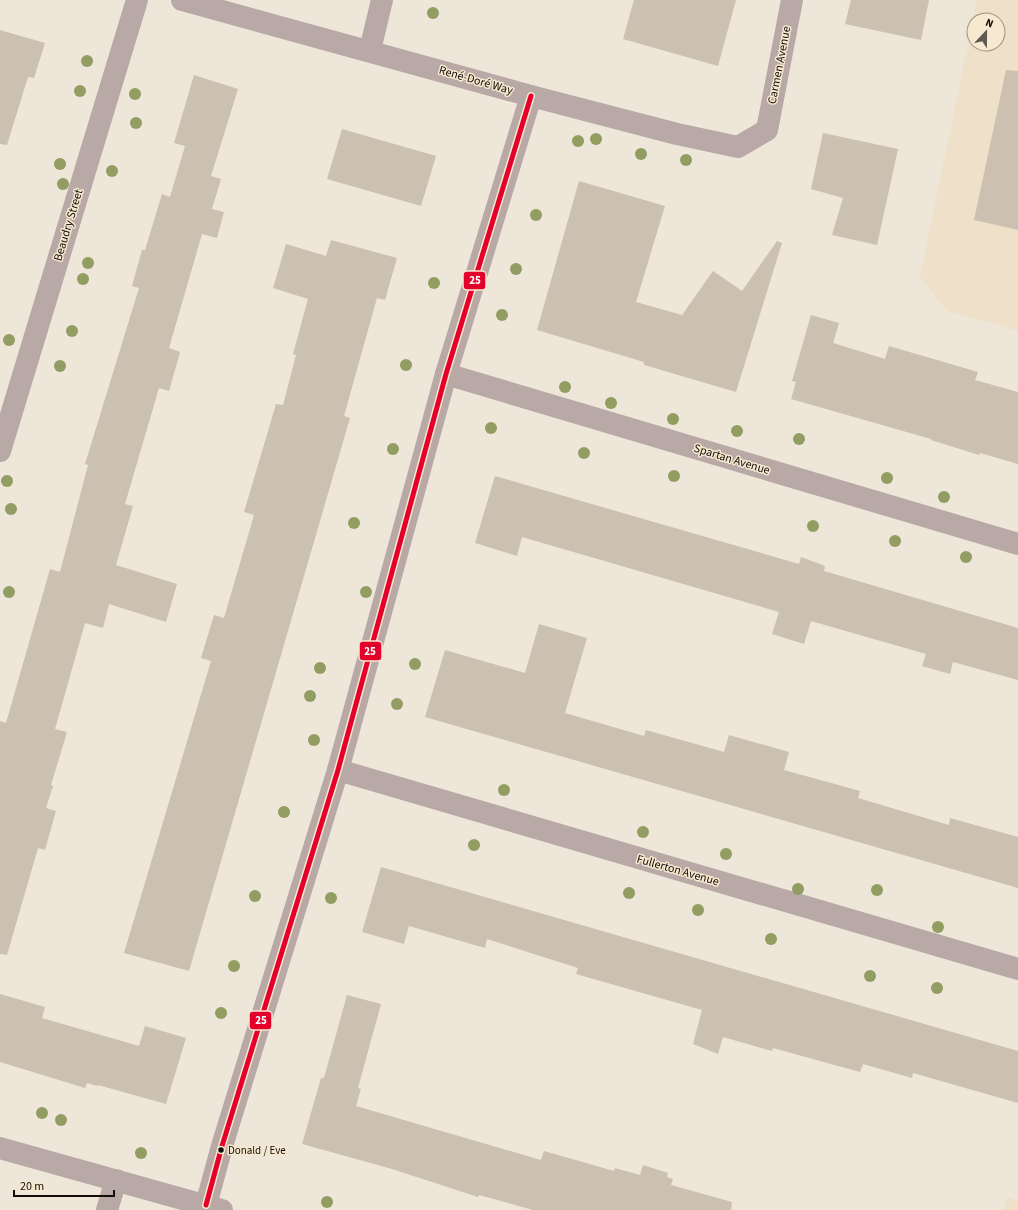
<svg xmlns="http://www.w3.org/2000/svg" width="1018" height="1210" font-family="'Source Sans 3',sans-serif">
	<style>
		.built { fill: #efe0ca; fill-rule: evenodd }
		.building { fill: #ccc0b0 }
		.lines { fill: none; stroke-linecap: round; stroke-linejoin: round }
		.minor { stroke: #b9a9a6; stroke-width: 22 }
		.bus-1-casing { stroke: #f7e8d0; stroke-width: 8 }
		.bus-1 { stroke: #e4002b; stroke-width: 5 }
		.tree { fill: #929d62 }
		.bus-dot { fill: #120d06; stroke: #f7e8d0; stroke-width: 1.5 }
		.labels { text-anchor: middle; stroke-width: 3; stroke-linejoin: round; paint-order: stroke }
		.bus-label { font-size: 11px; fill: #120d06; stroke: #f7e8d0; text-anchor: start }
		.street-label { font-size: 12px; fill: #120d06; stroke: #f7e8d0 }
		.line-badge { stroke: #f7e8d0; stroke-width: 1.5 }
		.badge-label { font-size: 11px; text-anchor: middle; font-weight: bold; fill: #fff }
	</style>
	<rect width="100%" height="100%" fill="#eee6d9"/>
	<!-- built -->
	<g class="built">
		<path d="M977,0H1018V331L947,311L920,277ZM974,20H998V44H974Z"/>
		<path d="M1007,1197L1018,1201V1210H1003Z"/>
	</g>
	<!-- building -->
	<g class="building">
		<path d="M634,0H736L718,66L623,39Z"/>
		<path d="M851,0H929L921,40L845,24Z"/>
		<path d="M0,30L45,43L34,78L28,77L7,145L0,144Z"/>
		<path d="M1006,70L1018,71V230L974,220Z"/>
		<path d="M194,75L238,89L211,176L221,179L212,209L224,212L217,238L202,234L169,348L180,352L169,391L159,388L125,504L133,506L116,565L177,584L166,622L109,604L103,628L85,623L55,729L67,732L51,785L53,786L46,808L56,811L45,850L38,848L7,955L0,954V721L6,723L50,569L60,572L88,465L85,464L139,288L132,286L142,250H145L162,194L170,197L185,146L174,143Z"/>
		<path d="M342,129L436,156L421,206L327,179Z"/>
		<path d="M823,133L898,149L877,245L832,235L843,198L811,189Z"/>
		<path d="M579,181L665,206L636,302L682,315L713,271L742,291L777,241L782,243L736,392L644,365V362L537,330Z"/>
		<path d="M331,240L397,258L385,300L377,298L344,416L350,418L189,971L124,953L211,661L201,658L214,615L224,618L254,515L244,512L276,404L283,405L296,355L293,354L308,299L273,288L286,244L326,256Z"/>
		<path d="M811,315L839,323L833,343L885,359L889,346L978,372L975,380L1018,392V464L980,453L979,455L931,440V439L791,399L796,382L792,381Z"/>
		<path d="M495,476L799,564L801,557L825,566L824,571L1018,628V680L953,662L950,674L922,666L926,654L811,621L804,644L772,634L779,612L522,537L517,556L475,543Z"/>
		<path d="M539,624L587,638L565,713L644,736L646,730L724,752L729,735L789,752L784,770L860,791L858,798L949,825L950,818L1018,837V888L425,717L445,650L525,673Z"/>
		<path d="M381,867L1018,1051V1103L913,1073L912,1078L863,1064L860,1072L773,1048L772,1051L723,1037L718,1054L693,1044L702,1010L576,974L578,968L487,939L485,948L409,926L404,944L362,932Z"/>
		<path d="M0,994L45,1007L42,1018L139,1046L145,1026L186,1038L166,1104L98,1085L97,1086L87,1083L85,1088L0,1062Z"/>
		<path d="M347,995L381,1004L358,1088L361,1089L356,1106L541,1160L544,1151L614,1171L615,1168L640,1175L643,1165L668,1173L667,1177L673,1179L671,1185L732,1202L731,1210H533L479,1195L478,1197L392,1169L302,1144L321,1078H324Z"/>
	</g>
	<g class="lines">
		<!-- minor -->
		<g class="minor">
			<path d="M182,0L531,96L677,134L738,147L767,130L792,0"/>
			<path d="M370,50L382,0"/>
			<path d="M446,374L1018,544"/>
			<path d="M0,451L137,0"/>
			<path d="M338,770L1018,969"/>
			<path d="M0,1148L222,1210"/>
			<path d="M206,1205L222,1146L338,770L446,374L531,96"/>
			<path d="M107,1210L116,1180"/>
		</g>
		<!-- bus-1 casing -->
		<g class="bus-1-casing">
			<path id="bus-1" d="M206,1205L222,1146L338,770L446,374L531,96"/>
		</g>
		<!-- bus-1 -->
		<use href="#bus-1" class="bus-1"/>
	</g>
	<!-- trees -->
	<g class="tree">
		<circle cx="433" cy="13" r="6"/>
		<circle cx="87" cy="61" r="6"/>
		<circle cx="80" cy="91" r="6"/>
		<circle cx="135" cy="94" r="6"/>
		<circle cx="136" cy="123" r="6"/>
		<circle cx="596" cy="139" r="6"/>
		<circle cx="578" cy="141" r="6"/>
		<circle cx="641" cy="154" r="6"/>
		<circle cx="686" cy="160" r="6"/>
		<circle cx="60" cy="164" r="6"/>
		<circle cx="112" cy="171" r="6"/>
		<circle cx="63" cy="184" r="6"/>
		<circle cx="536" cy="215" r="6"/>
		<circle cx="88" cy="263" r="6"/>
		<circle cx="516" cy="269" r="6"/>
		<circle cx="83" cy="279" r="6"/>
		<circle cx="434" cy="283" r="6"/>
		<circle cx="502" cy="315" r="6"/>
		<circle cx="72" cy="331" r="6"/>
		<circle cx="9" cy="340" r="6"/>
		<circle cx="406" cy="365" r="6"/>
		<circle cx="60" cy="366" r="6"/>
		<circle cx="565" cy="387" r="6"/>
		<circle cx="611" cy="403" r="6"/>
		<circle cx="673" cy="419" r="6"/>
		<circle cx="491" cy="428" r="6"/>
		<circle cx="737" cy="431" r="6"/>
		<circle cx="799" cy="439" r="6"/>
		<circle cx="393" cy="449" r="6"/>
		<circle cx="584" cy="453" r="6"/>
		<circle cx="674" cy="476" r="6"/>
		<circle cx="887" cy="478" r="6"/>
		<circle cx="7" cy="481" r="6"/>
		<circle cx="944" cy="497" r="6"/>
		<circle cx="11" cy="509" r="6"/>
		<circle cx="354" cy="523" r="6"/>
		<circle cx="813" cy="526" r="6"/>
		<circle cx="895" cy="541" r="6"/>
		<circle cx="966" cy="557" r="6"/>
		<circle cx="9" cy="592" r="6"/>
		<circle cx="366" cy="592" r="6"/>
		<circle cx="415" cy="664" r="6"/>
		<circle cx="320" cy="668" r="6"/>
		<circle cx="310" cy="696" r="6"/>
		<circle cx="397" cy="704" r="6"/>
		<circle cx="314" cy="740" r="6"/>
		<circle cx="504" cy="790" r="6"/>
		<circle cx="284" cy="812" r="6"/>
		<circle cx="643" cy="832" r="6"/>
		<circle cx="474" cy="845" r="6"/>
		<circle cx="726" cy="854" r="6"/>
		<circle cx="798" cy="889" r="6"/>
		<circle cx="877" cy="890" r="6"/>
		<circle cx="629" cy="893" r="6"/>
		<circle cx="255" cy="896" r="6"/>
		<circle cx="331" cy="898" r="6"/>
		<circle cx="698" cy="910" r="6"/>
		<circle cx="938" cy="927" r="6"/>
		<circle cx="771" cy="939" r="6"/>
		<circle cx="234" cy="966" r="6"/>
		<circle cx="870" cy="976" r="6"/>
		<circle cx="937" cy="988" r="6"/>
		<circle cx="221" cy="1013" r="6"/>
		<circle cx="42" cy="1113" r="6"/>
		<circle cx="61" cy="1120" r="6"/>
		<circle cx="141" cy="1153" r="6"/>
		<circle cx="327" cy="1202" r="6"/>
	</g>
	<!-- markers -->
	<circle class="bus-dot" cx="221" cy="1150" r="3.5"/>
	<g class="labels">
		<!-- bus labels -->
		<g class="bus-label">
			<text x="228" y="1154">Donald / Eve</text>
		</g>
		<!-- street labels -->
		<g class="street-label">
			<text transform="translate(779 65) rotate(-79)" y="4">Carmen Avenue</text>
			<text transform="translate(476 80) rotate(16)" y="4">René-Doré Way</text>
			<text transform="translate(68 225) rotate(-73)" y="4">Beaudry Street</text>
			<text transform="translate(732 459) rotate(17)" y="4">Spartan Avenue</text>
			<text transform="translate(678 870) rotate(16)" y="4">Fullerton Avenue</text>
		</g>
	</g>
	<g class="line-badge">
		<rect x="463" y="271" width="23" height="19" rx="4" fill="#e4002b"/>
		<rect x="359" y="641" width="23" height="20" rx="4" fill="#e4002b"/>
		<rect x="249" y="1011" width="23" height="19" rx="4" fill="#e4002b"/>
	</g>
	<g class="badge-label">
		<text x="475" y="284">25</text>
		<text x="370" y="655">25</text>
		<text x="261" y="1024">25</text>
	</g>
	<!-- north arrow -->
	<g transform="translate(986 32) rotate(22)"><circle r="19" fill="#f7e8d0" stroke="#9b907f"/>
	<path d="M0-3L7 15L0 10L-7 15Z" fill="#5f5950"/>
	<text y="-6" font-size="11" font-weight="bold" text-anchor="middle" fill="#120d06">N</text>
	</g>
	<!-- scale -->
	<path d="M14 1190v6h100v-6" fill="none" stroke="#120d06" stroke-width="2"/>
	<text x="20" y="1190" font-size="12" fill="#120d06" stroke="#f7e8d0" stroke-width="3" paint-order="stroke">20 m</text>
</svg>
